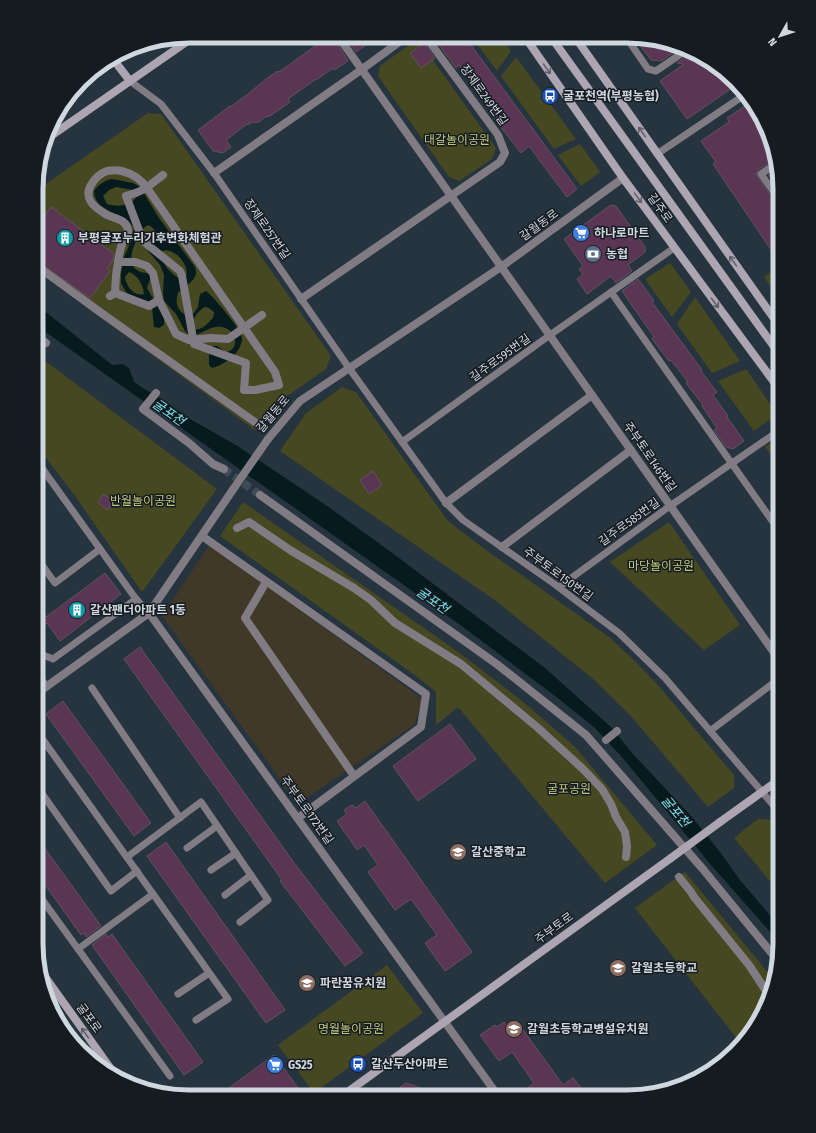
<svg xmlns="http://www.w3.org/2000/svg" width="816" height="1133" font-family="'Fira Sans Condensed','Noto Sans KR',sans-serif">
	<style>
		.commercial { fill: #413928 }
		.green { fill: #464822 }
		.water { fill: #051b1d; fill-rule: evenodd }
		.building { fill: #5b3554; stroke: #62525e }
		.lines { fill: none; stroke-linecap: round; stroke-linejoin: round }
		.street-tunnel { stroke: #3f4c58; stroke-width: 8; stroke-dasharray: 8 4; stroke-linecap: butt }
		.lane { stroke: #817c84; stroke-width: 7 }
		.street { stroke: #817c84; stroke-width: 8 }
		.secondary { stroke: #ada6b2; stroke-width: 8 }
		.street-bridge { stroke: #817c84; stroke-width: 8 }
		.secondary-bridge { stroke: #ada6b2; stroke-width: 8 }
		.oneway { stroke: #616069 }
		.labels { text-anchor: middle; stroke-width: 3; stroke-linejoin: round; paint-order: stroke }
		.street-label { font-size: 12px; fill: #cfd7df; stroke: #151b20 }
		.poi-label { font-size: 12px; font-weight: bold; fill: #cfd7df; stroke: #151b20; text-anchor: start }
		.park-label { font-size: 12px; fill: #c0c678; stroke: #151b20 }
		.water-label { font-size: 13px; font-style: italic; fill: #77e3eb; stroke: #151b20 }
		.rim { fill: none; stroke: #cfd7df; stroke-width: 5 }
	</style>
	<rect width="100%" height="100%" fill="#263440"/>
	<!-- commercial -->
	<path class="commercial" d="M210,544L422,699L415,724L298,804L162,616Z"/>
	<!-- green -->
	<g class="green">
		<path d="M472,37H500L511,51L497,71Z"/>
		<path d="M412,43L422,45L496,148L492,159L459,181L449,177L378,76L380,66Z"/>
		<path d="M516,57L576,139L554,149L501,76Z"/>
		<path d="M148,113L161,114L331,356L326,369L283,399L255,430L37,271V190Z"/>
		<path d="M580,144L600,172L581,186L558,155Z"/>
		<path d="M670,263L691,292L672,317L645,279Z"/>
		<path d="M780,266V300L764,277Z"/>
		<path d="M695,297L740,361L712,373L677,324Z"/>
		<path d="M37,355L217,489L142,592L75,496L37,446Z"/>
		<path d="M746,369L777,414L754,431L718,381Z"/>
		<path d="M342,387L356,392L448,521L486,550L609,637L639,665L657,684L734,775V788L708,807L630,715L592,678L496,601L280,451L306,413Z"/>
		<path d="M780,436V467L765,447Z"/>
		<path d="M243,502L427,630L461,654L527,705L575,747L657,845L605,883L458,707L436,725V692L416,676L220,536Z"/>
		<path d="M669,522L740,625L704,650L610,562Z"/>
		<path d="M758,819L770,820L780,832V893L734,838Z"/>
		<path d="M685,872L774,980L772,993L754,1029L741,1044L635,908Z"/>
		<path d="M387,965L423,1013L314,1093L278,1045Z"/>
	</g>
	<!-- water -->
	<g class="water">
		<path d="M112,179L133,183L140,187L159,218L195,267C200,280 185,285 178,293C175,302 177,311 186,315L194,313L198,307L200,294L206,291C214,297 241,329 242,338C242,353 224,365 212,368L209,365C209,358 208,352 213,346H217L226,352C241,350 236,329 222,327C210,325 202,335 190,336L185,331L176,314L164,301L163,292L164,275L160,265L148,251L149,246L157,236C156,231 153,227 148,225C142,228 139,235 136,241C130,255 126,271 147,273L151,276L147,288L164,317V325L159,328L154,327L152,307L130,296L126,292L121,283V273L124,257L131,241L134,229C127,210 95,215 94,191C99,184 104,181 112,179ZM116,187L133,190L137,195C133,207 117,207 107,204L103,196L109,190ZM166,250C177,251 190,266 186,277L180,279C171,274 163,265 161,255L163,251ZM129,272C138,275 143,285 144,294C134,297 126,286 125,277ZM205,307L209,308L214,312C214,317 213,318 210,321C202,329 201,330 189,329C192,321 197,311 205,307Z"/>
		<path d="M37,305L112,365H115L123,364L129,368L134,382L141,387L163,400L190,419L236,445L330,508L391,552L545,668L612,728L633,754L692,817L723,856L739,879L780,927V943L711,865L621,756L594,727L555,696L459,624L37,326Z"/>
	</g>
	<!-- building -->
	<g class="building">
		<path d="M329,36H333L348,61L334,70L333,68L316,80V79L288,99L290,102L270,116L265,117L259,122H252L248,125L247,124L226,140L231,147L223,153L213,151L198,130L230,106V107L248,94L266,79L278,71L279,72Z"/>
		<path d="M345,36H355L377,37L356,52Z"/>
		<path d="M433,37H465L577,189L567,197L529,146L521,153L489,112L493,109L459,65L456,68Z"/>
		<path d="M634,37H647L677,45L679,49L661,61L651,60Z"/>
		<path d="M424,43L435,58L421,68L410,53Z"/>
		<path d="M698,55L720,67L735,86L687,119L660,81L684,64L677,63L685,57L688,61Z"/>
		<path d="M745,106L760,128L758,129L770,147L773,160L758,170L756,174L776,204L780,206V263L713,164L716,162L701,141L729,122L727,118Z"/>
		<path d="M776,170L780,189V192L768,175Z"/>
		<path d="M611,205L616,206L645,247V252L628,265L632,271L616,283L611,276L587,294L577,279L583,274L579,269L583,266L564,239Z"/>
		<path d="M51,207L114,254L113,260L107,269L110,271L90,298L37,261V217L42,220Z"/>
		<path d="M638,279L654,301L652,302L702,370L701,371L717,392L713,395L728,416L727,417L744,441L733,449L726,447L714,430L717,428L702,406L703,405L686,383L688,382L671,360L669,361L652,339L654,337L622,291Z"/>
		<path d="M373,471L382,485L369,494L360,480Z"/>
		<path d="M103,494L114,501L108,510L98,503Z"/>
		<path d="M105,573L121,594L60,641L47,623L37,631V604L46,617Z"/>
		<path d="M140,647L292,860L363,953L345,966L280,881L282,880L124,659Z"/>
		<path d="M63,701L151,823L134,836L46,714Z"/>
		<path d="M450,724L476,759L418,801L393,766Z"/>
		<path d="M365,801L472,952L445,971L425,943L437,935L411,899L395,910L368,872L378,865L364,845L357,850L337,821L347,814L344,810L352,805L356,808Z"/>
		<path d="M36,836L101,926L86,937L84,933L81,935L36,872Z"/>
		<path d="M166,842L285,1010L266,1023L147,856Z"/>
		<path d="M106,934L108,937L112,934L203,1062L184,1075L92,945Z"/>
		<path d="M516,1020L563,1085L573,1078L583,1090L574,1097H516L534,1083L512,1052L499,1061L480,1035L495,1025L497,1027L504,1022L507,1026Z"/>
		<path d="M274,1055L304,1096H218Z"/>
		<path d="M406,1083L442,1095V1096H388Z"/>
	</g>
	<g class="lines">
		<!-- street-tunnel -->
		<path class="street-tunnel" d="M224,469L260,495"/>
		<!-- lane -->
		<g class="lane">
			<path d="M626,37L648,69L656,71L688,49"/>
			<path d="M130,81L161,104L214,173L349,368L446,503L463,520L553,583L619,633L665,678L780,813"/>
			<path d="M657,154L743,96"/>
			<path d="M774,165L761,174L780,201"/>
			<path d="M611,292L780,532"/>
			<path d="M402,442L550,335L674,248"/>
			<path d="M37,460L44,471"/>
			<path d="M37,476L44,471L136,599"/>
			<path d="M37,558L55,583L100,549"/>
			<path d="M559,587L670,506L780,430"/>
			<path d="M36,659L43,655L53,659L136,599L149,613"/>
			<path d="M36,672L47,687"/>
			<path d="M92,688L180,818"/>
			<path d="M36,730L228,999L196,1020"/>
			<path d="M710,731L780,678"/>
			<path d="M36,785L111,891L137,871"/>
			<path d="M187,848L217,826"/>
			<path d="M127,857L201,802L268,900L240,922"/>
			<path d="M211,870L236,853"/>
			<path d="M36,891L78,949L153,894"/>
			<path d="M225,895L251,875"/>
			<path d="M78,949L170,1076"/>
			<path d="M178,994L209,973"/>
		</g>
		<!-- street -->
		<g class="street">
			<path d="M338,36L780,661"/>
			<path d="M214,173L361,70L406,37"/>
			<path d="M118,262C119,255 120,248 123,242C125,238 129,235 128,231C127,219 115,219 107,215C102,212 94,207 91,202C83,190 96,175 107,171C112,170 118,170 122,171C133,174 141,179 147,188L275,372L279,385L255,390H244L246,363L194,344L182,276L180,271L143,241L126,196C144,191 149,186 163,175"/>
			<path d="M37,266L100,312L259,425"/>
			<path d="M115,293L149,306L159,300"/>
			<path d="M110,296L115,293L116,275L118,262H135L147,266L153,273L159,300L176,334L189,340L211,338L228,339L262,315"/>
			<path d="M301,299L500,162L505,153L498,135L426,37"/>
			<path d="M37,336L46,343"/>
			<path d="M156,393L143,409L189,443L213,464L224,469"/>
			<path d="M268,439L300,401L501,267L623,178"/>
			<path d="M260,495L498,665L586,735L702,868L778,961"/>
			<path d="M446,503L592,395"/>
			<path d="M237,528L249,522L290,550L354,588L371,600L395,623L461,664L537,727L583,769L602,789L611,804L616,817L625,832L627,846L626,857"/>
			<path d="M202,536L426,694L421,727L298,818"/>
			<path d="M502,547L631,450"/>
			<path d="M266,582L245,618L354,776"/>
			<path d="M149,613L499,1097"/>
			<path d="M36,694L149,613L232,491"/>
			<path d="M606,740L617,731"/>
			<path d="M679,877L691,892L694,897L749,965L770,997"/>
		</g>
		<!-- secondary -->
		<g class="secondary">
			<path d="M525,37L623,178L780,390"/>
			<path d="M551,37L780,355"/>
			<path d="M575,37L780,327"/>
			<path d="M113,59L130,81"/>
			<path d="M48,138L195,36"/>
			<path d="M720,822L780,779"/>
			<path d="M43,974L116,1076"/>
			<path d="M342,1096L671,858"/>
		</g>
		<!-- street-bridge -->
		<path class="street-bridge" d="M232,491L268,439"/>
		<!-- secondary-bridge -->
		<path class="secondary-bridge" d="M671,858L720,822"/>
	</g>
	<!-- one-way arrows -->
	<defs><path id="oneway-shaft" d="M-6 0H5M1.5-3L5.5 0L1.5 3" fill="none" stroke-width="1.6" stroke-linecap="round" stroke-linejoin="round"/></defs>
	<g class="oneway">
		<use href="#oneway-shaft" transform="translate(547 69) rotate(55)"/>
		<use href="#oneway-shaft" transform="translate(642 132) rotate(-125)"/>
		<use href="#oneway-shaft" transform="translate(638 198) rotate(54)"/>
		<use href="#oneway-shaft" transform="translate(733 261) rotate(-125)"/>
		<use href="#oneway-shaft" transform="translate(715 303) rotate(53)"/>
		<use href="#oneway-shaft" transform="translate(85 1033) rotate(-126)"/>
	</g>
	<!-- icons -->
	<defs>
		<g id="bus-disc" transform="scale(0.9)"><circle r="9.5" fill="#1a4fb4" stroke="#151b20"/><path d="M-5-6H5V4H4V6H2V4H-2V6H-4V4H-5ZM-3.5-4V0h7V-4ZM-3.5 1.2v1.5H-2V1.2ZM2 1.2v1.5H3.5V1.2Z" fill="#fff"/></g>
		<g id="supermarket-disc" transform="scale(0.9)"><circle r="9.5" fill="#3f7fe0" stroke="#151b20"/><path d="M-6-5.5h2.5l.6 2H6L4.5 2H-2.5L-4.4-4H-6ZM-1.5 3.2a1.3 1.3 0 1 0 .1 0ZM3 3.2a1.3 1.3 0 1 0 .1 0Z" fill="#fff"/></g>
		<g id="building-disc" transform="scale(0.9)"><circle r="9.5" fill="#0f9aa8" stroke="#151b20"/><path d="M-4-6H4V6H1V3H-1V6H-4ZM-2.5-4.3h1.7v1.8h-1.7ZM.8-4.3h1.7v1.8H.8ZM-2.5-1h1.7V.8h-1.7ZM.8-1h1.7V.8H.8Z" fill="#fff"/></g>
		<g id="bank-disc" transform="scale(0.9)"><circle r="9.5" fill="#5c6f8a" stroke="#151b20"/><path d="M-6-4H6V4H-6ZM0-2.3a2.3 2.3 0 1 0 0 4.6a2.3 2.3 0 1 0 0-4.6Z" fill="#fff"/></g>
		<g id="school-disc" transform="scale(0.9)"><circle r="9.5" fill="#8d6e63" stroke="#151b20"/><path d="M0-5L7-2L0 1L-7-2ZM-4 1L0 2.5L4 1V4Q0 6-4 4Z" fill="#fff"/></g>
	</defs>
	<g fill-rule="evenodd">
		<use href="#bus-disc" x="550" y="96"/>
		<use href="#supermarket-disc" x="581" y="233"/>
		<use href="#building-disc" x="65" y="238"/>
		<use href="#bank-disc" x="593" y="254"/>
		<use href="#building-disc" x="77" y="610"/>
		<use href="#school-disc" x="458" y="852"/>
		<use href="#school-disc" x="618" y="968"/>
		<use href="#school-disc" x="307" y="983"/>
		<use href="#school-disc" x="514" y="1029"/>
		<use href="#bus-disc" x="358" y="1064"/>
		<use href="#supermarket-disc" x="275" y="1065"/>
	</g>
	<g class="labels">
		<!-- street labels -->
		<g class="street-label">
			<text transform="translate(484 95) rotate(54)" y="4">장제로249번길</text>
			<text transform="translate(660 208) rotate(54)" y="4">길주로</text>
			<text transform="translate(539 225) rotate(-36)" y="4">갈월동로</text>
			<text transform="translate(267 229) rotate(55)" y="4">장제로257번길</text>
			<text transform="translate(500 358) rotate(-36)" y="4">길주로595번길</text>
			<text transform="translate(273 414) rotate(-50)" y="4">갈월동로</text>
			<text transform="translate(650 457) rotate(55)" y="4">주부토로146번길</text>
			<text transform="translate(629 522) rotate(-36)" y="4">길주로585번길</text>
			<text transform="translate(558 574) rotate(36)" y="4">주부토로150번길</text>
			<text transform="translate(307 810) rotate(54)" y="4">주부토로172번길</text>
			<text transform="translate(554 928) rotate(-36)" y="4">주부토로</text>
			<text transform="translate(89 1018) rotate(54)" y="4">굴포로</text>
		</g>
		<!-- poi labels -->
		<g class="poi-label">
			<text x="563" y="100">굴포천역(부평농협)</text>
			<text x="594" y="237">하나로마트</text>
			<text x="78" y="242">부평굴포누리기후변화체험관</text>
			<text x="606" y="258">농협</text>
			<text x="90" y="614">갈산팬더아파트 1동</text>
			<text x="471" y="856">갈산중학교</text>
			<text x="631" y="972">갈월초등학교</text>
			<text x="320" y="987">파란꿈유치원</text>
			<text x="527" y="1033">갈월초등학교병설유치원</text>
			<text x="371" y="1068">갈산두산아파트</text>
			<text x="288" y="1069">GS25</text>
		</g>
		<!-- park labels -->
		<g class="park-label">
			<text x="457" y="144">대갈놀이공원</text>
			<text x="143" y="505">반월놀이공원</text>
			<text x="661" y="570">마당놀이공원</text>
			<text x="569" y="793">굴포공원</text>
			<text x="351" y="1033">명월놀이공원</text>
		</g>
		<!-- water labels -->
		<g class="water-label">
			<text transform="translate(169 412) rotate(35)" y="5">굴포천</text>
			<text transform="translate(433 600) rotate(35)" y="5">굴포천</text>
			<text transform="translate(676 811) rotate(50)" y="5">굴포천</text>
		</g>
	</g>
	<!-- crop -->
	<path d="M0 0H816V1133H0ZM189 43H627A146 146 0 0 1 773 189V944A146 146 0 0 1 627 1090H189A146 146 0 0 1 43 944V189A146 146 0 0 1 189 43Z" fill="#151b20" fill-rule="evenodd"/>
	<path class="rim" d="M189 43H627A146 146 0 0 1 773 189V944A146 146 0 0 1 627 1090H189A146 146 0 0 1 43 944V189A146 146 0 0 1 189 43Z"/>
	<!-- north arrow -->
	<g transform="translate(780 36) rotate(231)" stroke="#151b20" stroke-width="3" paint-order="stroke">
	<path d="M0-3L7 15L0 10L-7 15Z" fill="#cfd7df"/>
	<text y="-6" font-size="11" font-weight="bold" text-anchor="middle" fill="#cfd7df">N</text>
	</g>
</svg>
